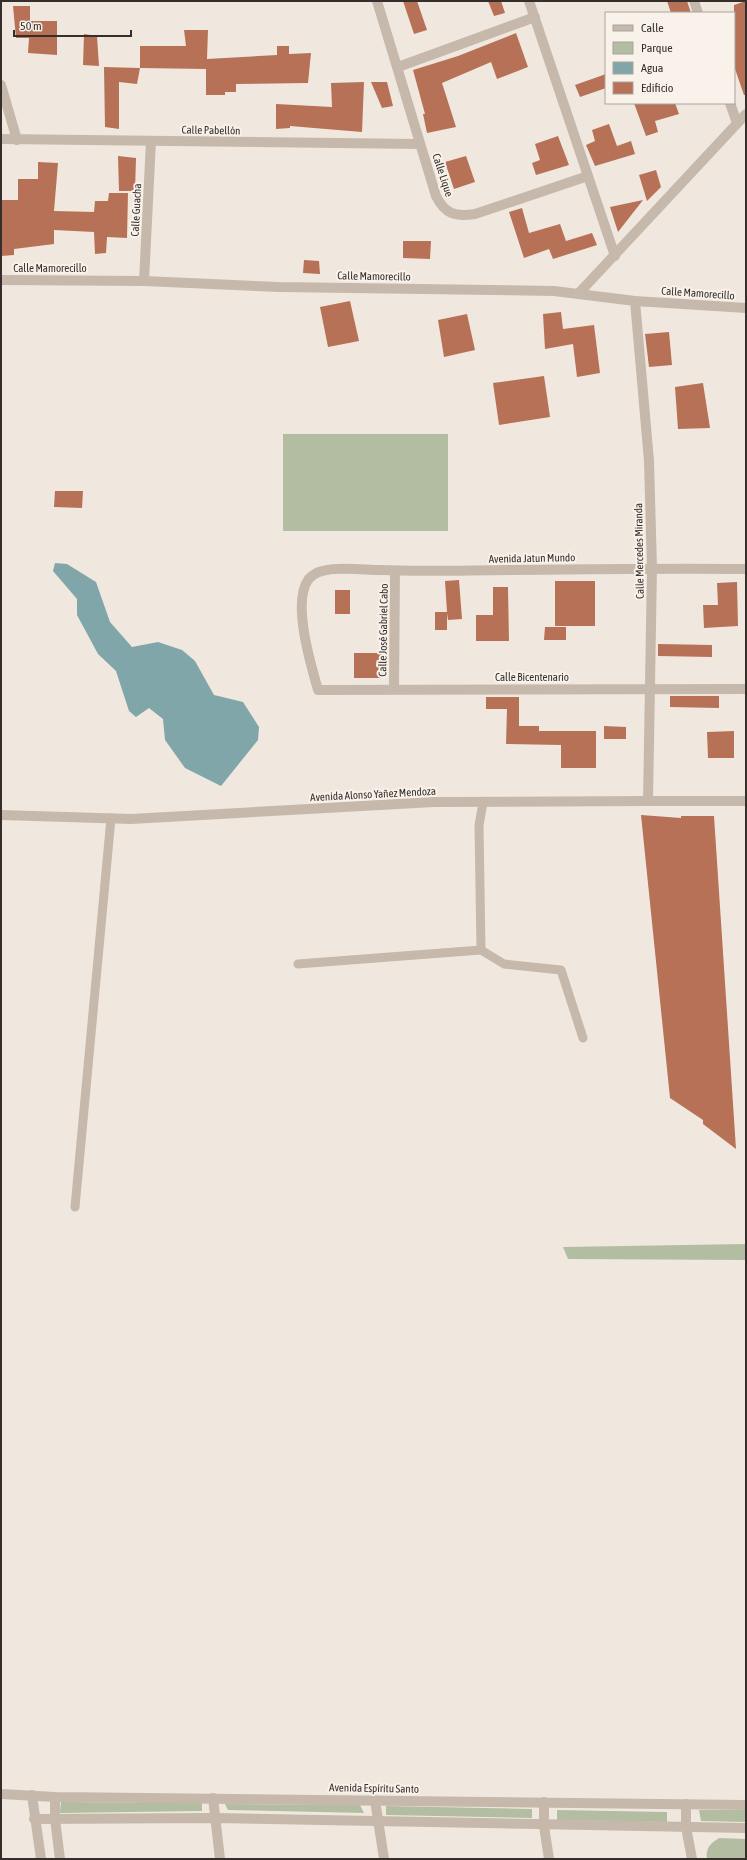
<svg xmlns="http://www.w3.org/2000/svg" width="747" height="1860" font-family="'Asap Condensed',sans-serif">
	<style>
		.green { fill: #b3bda1 }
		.water { fill: #81a6a9 }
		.building { fill: #b77156 }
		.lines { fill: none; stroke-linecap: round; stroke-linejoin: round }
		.service { stroke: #c6b9ac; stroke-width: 9 }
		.minor { stroke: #c6b9ac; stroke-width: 10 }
		.tertiary { stroke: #c6b9ac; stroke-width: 10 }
		.labels { text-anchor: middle; stroke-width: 4; stroke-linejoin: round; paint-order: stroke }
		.street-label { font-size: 11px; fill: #352e2a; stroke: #f8f2eb }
	</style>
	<rect width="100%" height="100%" fill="#f0e8df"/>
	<!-- green -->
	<g class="green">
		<rect x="283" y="434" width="165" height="97"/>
		<path d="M746,1244V1260L568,1259L563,1247Z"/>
		<path d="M61,1802L202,1803V1811L60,1813Z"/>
		<path d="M225,1804L360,1805L364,1813L228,1810Z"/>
		<path d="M386,1806L532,1809V1818L386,1815Z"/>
		<path d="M557,1810L667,1812V1822L557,1820Z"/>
		<path d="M699,1810H746V1822L701,1821Z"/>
		<path d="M719,1838L746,1839V1859H707C705,1848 711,1843 719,1838Z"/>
	</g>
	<!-- water -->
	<path class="water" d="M55,563L67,564L96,582L110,622L132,647L158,642L182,650L195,661L214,695L243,702L259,727L258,740L221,786L185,768L165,740L163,719L149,708L136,717L129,711L116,671L98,654L77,615V599L53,571Z"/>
	<!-- building -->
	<g class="building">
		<path d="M403,1H417L427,30L414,34Z"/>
		<path d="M488,1H501L505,13L494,16Z"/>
		<path d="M667,1H687L691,13H671Z"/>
		<path d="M746,1V95H744L734,66V5Z"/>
		<path d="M13,6H30V21H57V55L28,53L29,38H16Z"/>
		<path d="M184,30H208L207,59L277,55V46H289V54L311,53L308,83L236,84V92H225V95H206V69L140,68V46H186Z"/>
		<path d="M516,33L528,67L497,79L491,62L442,83L456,127L427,133L423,114H425L413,70L458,56Z"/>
		<path d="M84,34L97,36L99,66L83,65Z"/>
		<path d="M104,67L140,68L137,84L119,82V129L105,127Z"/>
		<path d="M606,74V88L580,97L575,85Z"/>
		<path d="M364,82L362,132L290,126V128L276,129V104L332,107L331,83Z"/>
		<path d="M371,82H387L393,106L382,108Z"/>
		<path d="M634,103H675L679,114L655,121L658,132L646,136Z"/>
		<path d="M609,124L617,146L631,141L635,154L595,166L586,145L595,141L592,130Z"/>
		<path d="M558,136L569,165L536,175L532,163L540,160L535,144Z"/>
		<path d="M118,156L136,158L135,191H119Z"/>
		<path d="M466,156L475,182L454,189L445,162Z"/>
		<path d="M38,162L58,163L54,211L94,212L95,201H108L109,193H128L127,238L107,237L106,253L95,254L94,232L54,230V244L14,249V255L1,256V200H18V179H38Z"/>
		<path d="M656,170L661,187L647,201L639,175Z"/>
		<path d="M643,200L618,232L610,207Z"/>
		<path d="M522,208L529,233L560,224L566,241L592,233L597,245L553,259L549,249L524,258L509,212Z"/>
		<path d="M403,241H431L430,259L403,258Z"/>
		<path d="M304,260L319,261L320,274L303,273Z"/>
		<path d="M350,301L359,341L328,347L320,307Z"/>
		<path d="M561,312L563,329L594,325L600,373L577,377L573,344L545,349L543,314Z"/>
		<path d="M467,314L475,350L444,357L438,320Z"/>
		<path d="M669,332L672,365L649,367L645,334Z"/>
		<path d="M544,376L550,417L499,425L493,383Z"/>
		<path d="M703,383L710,428L678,429L675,387Z"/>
		<path d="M55,491H83L82,508L54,507Z"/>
		<path d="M459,580L462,619L448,620L447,613V630H435V612H447L445,581Z"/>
		<rect x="555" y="581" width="40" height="45"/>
		<path d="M737,582L738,626L704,628L703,605H718L717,583Z"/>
		<path d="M493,587H508L509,641H476V615H493Z"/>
		<rect x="335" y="590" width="15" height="24"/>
		<path d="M545,627H566V640H544Z"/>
		<path d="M658,644L712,645V657L658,656Z"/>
		<rect x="354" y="653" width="30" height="25"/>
		<path d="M670,696H719V708L670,707Z"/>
		<path d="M486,697H519V726H539V731H596V768H561V745L506,744L507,709H486Z"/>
		<path d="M604,726L626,727V739H604Z"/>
		<path d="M734,731V758H708L707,732Z"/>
		<path d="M641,815L681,818V816H714L736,1149L703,1124V1120L670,1098Z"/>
	</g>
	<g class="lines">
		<!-- service -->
		<g class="service">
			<path d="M481,950L479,825L483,803"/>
			<path d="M298,964L481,950L504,964L561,970L583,1038"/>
			<path d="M75,1207L111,818"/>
		</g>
		<!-- minor -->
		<g class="minor">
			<path d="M377,1L436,196C445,214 455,217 475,214L588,176"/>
			<path d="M529,1L615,256"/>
			<path d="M694,1L698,13"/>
			<path d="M398,67L535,17"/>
			<path d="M1,85L17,140"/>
			<path d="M730,103L737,123"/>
			<path d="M1,139L420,144"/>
			<path d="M144,281L151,141"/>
			<path d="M579,293L746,114"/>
			<path d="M635,301L746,308"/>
			<path d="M746,569C669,568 593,569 516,570C471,570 425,572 380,570C361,570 319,563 308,580C292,603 311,665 318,690L746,689"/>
			<path d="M394,689L395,571"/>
			<path d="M1,815L131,819L434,802L648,801"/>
			<path d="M1,1794L55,1797L746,1805"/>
			<path d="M32,1795L41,1859"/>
			<path d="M55,1797V1819L60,1859"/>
			<path d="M213,1798L220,1859"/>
			<path d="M375,1800L384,1859"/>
			<path d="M544,1802V1826L549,1859"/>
			<path d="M686,1804V1827L692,1859"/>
			<path d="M34,1819L214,1818L746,1828"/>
		</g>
		<!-- tertiary -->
		<path class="tertiary" d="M1,280L144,281L279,287L554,291L635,301L649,461L652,568L648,801H746"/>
	</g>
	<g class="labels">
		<!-- street labels -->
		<g class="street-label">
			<text transform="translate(211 130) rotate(1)" y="4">Calle Pabellón</text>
			<text transform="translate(443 175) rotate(72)" y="4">Calle Lique</text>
			<text transform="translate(136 210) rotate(-87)" y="4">Calle Guacha</text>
			<text x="50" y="272">Calle Mamorecillo</text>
			<text transform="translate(374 276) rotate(1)" y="4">Calle Mamorecillo</text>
			<text transform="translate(698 293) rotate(4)" y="4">Calle Mamorecillo</text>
			<text transform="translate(639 551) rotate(-91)" y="4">Calle Mercedes Miranda</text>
			<text transform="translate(532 558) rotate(-1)" y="4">Avenida Jatun Mundo</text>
			<text transform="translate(383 630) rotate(-89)" y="4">Calle José Gabriel Cabo</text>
			<text x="532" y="681">Calle Bicentenario</text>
			<text transform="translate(373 794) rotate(-3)" y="4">Avenida Alonso Yañez Mendoza</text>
			<text transform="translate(374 1788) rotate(1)" y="4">Avenida Espíritu Santo</text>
		</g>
	</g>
	<!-- border -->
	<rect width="747" height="1860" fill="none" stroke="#352e2a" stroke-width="4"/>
	<!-- legend -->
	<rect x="605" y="12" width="130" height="92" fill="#f8f2eb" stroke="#aaa49e"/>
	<rect x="613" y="25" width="20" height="6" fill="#c6b9ac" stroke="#aaa49e"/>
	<text x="641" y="32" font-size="12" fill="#352e2a">Calle</text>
	<rect x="613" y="42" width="20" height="12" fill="#b3bda1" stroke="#aaa49e"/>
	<text x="641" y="52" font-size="12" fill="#352e2a">Parque</text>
	<rect x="613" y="62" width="20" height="12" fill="#81a6a9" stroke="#aaa49e"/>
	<text x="641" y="72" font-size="12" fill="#352e2a">Agua</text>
	<rect x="613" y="82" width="20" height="12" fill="#b77156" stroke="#aaa49e"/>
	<text x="641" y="92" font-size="12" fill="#352e2a">Edificio</text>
	<!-- scale -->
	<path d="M14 30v6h117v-6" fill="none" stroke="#352e2a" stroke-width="2"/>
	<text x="20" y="30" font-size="12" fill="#352e2a" stroke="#f8f2eb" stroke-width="3" paint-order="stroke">50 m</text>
</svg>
